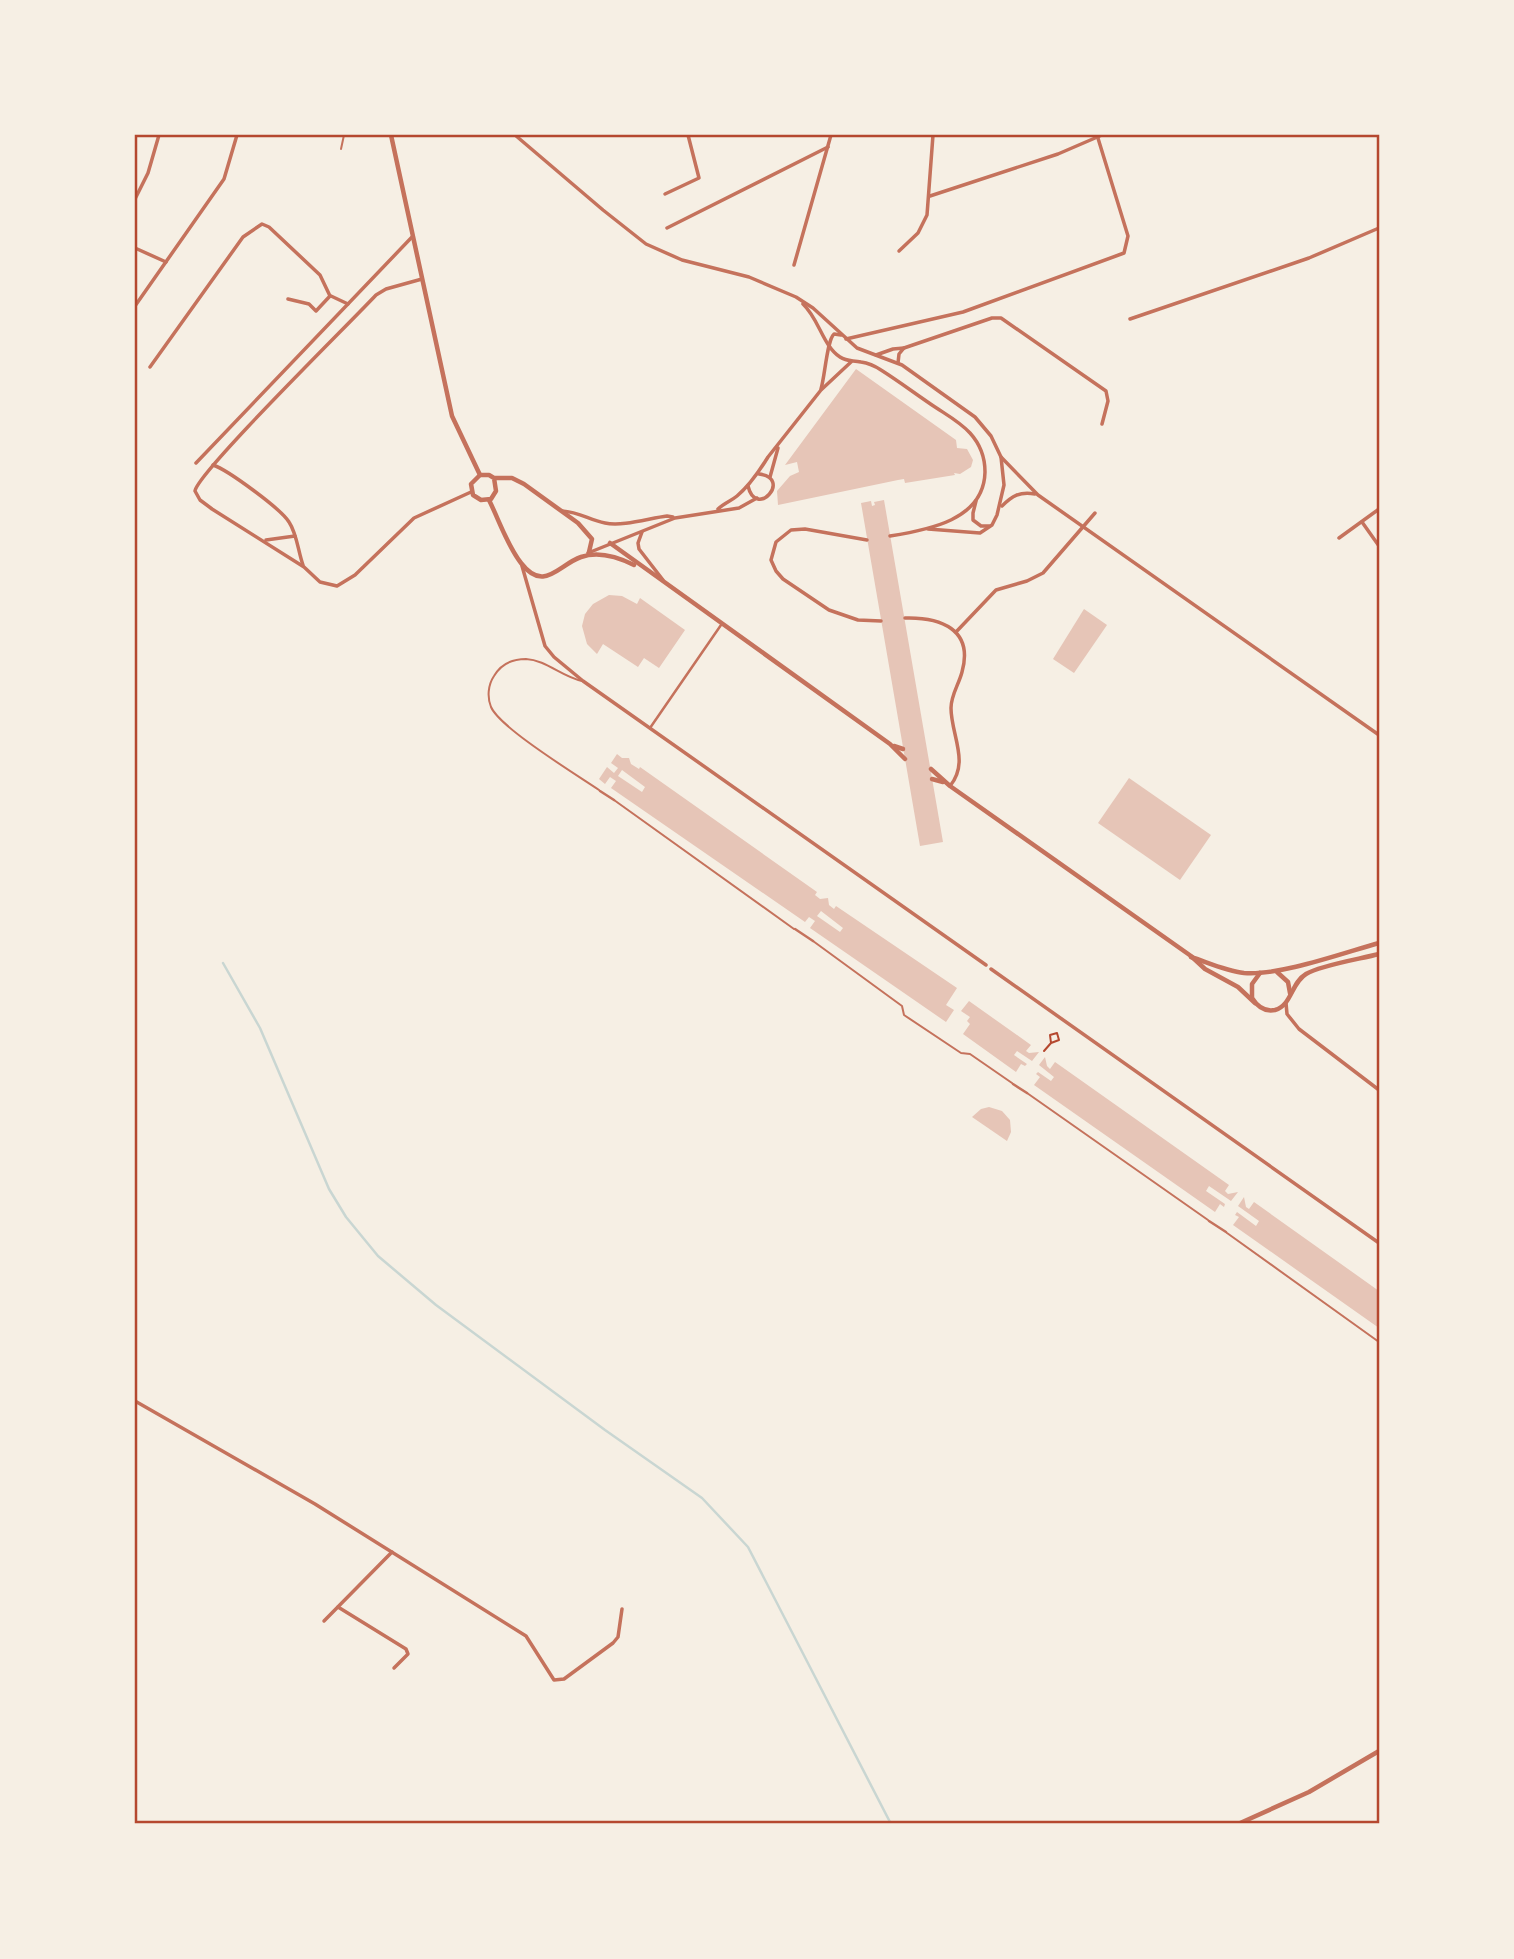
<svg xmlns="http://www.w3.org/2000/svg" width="1514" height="1959" font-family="Mulish,sans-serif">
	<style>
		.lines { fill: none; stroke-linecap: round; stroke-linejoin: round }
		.stream { stroke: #c9d6d2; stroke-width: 2.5 }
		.building { fill: #e6c5b7; fill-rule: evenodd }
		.path { stroke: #b5482f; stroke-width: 2 }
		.service { stroke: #c5725c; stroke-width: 2 }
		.pedestrian { stroke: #c5725c; stroke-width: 2.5 }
		.minor { stroke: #c5725c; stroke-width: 3.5 }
		.tertiary { stroke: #c5725c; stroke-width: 4.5 }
		.neatline { fill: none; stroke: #b5482f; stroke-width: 2.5 }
	</style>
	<rect width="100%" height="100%" fill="#f6efe4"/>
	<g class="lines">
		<!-- stream -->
		<path class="stream" d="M223,963L260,1028L329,1189L346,1217L378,1256L436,1305L605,1430L702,1498L748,1547L891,1824"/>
	</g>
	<!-- building -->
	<g class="building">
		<path d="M856,369L956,440L957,448L967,449L973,460L971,467L960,474L954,473L955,475L905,483L904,479L898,480L778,505L777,491L790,476L799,472L797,462L785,465Z"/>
		<path d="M884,500L943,842L920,846L861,503L871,501L872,506L875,505L874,502Z"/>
		<path d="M609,595L622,596L637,604L640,598L685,630L659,668L644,658L638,667L603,644L597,654L587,644L582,626L585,614L593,604Z"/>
		<path d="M1084,609L1107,625L1074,673L1053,659Z"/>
		<path d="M617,754L622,758H629L631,764L639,769L640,767L817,892L815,895L820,899L828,898L829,905L834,909L836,906L957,988L946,1005L954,1010L946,1022L810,928L815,921L809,917L805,922L611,788L616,781L610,777L605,784L599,779L607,767L614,773L618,768L611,763ZM622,770L645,787L642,792L618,776ZM821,911L843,928L840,932L817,916Z"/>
		<path d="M1129,778L1211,835L1180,880L1098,823Z"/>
		<path d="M969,1001L1031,1045L1026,1051L1029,1053L1039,1052L1032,1061L1017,1051L1014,1055L1027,1064L1025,1066L1021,1064L1016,1072L963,1034L970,1024L967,1021L970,1017L961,1011Z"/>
		<path d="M1045,1057L1047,1066L1050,1069L1055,1062L1229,1185L1225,1191L1228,1194L1238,1192L1231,1201L1209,1186L1206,1191L1225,1204L1224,1207L1220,1204L1215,1212L1034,1085L1040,1077L1036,1074L1038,1072L1051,1081L1054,1077L1039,1065Z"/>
		<path d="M989,1107L1002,1111L1010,1120L1011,1132L1007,1141L972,1117L981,1109Z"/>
		<path d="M1244,1197L1246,1207L1249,1209L1254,1202L1379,1291V1328L1233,1225L1239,1217L1235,1215L1237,1212L1256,1226L1259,1221L1238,1206Z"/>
	</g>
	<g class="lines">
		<!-- path -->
		<path class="path" d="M1044,1051L1051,1043L1059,1040L1057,1033L1050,1035L1051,1043"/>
		<!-- service -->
		<g class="service">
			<path d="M341,149L344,135"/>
			<path d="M582,681C562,677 546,660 526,659C513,659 501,664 494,676C488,685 487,697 491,707C500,728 577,775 599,790"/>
			<path d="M614,800L794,929"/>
			<path d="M813,941L902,1006L904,1015L961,1053L970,1054L1012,1083"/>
			<path d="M1027,1093L1208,1220"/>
			<path d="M1227,1233L1379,1342"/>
		</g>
		<!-- pedestrian -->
		<g class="pedestrian">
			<path d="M650,728L721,625"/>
			<path d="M600,791L614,800"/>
			<path d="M795,929L813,941"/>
			<path d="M1013,1084L1027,1093"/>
			<path d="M1209,1221L1226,1232"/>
		</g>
		<!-- minor -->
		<g class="minor">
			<path d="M515,135L603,210L646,244L682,260L749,277L796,297L813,308L857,348L902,365L975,417L991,436L1001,457L1004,485L997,515L992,525L980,533L928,529"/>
			<path d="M665,194L699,178L688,135"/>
			<path d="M930,196L1058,154L1102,135"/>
			<path d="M135,199L148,173L159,135"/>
			<path d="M667,228L828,147"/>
			<path d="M135,248L166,262"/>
			<path d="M899,251L918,233L927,215L933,135"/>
			<path d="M794,265L831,135"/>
			<path d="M422,279L386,289L376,295C352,321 197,473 195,491L200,500L212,509L304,567L320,582L337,586L355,575L414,518L471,492"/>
			<path d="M331,296L348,304"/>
			<path d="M803,304C819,319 823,346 840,357C847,362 853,360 861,362C868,363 875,366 881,370C900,382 917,395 935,407C947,415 960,422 970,433C980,444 985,457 985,472C984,520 928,530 890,536"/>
			<path d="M135,306L224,179L237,135"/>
			<path d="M1130,319L1309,258L1379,228"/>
			<path d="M846,339L963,312L1124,253L1128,236L1097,135"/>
			<path d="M904,348L992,318H1001L1106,391L1108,401L1102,424"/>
			<path d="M876,355L893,349L904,348L899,354L898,363"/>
			<path d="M150,367L243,237L262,224L269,227L320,275L330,296L316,311L309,304L288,299"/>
			<path d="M821,389C825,376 827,340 834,334L841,335"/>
			<path d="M1001,457L1038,495L1379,735"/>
			<path d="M196,463L412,237"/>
			<path d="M213,465C228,470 281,509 289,522C297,534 298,551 303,565"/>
			<path d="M770,477L778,448"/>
			<path d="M748,486C756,520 793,478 759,474"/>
			<path d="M976,501L973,513V520L981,526H989"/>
			<path d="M1002,506C1012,496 1020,491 1035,494"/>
			<path d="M718,509C724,503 731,501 737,496C748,487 760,470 768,457L821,390L851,362"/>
			<path d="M562,511C580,512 589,520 605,523C622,527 650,518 667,516L673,517"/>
			<path d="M1362,522L1379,546"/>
			<path d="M642,532L638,543L639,549L663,580"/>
			<path d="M1339,538L1379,509"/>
			<path d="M266,540L295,536"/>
			<path d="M867,540L805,529L791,530L776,542L771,560L776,571L783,579L829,610L858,620L881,621"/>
			<path d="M588,553L675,518L739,508L757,498"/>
			<path d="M522,566L545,646L554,657L583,681L986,965"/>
			<path d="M905,618C940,617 974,629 962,672C959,684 951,695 951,708C951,735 970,762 950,786"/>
			<path d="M956,632L996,590L1027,581L1043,573L1095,513"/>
			<path d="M991,969L1379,1243"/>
			<path d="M1286,1003L1287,1014L1299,1029L1379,1090"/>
			<path d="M135,1401L315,1504L526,1636L554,1680L564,1679L613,1643L618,1637L622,1609"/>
			<path d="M338,1607L406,1649L408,1654L394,1668"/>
			<path d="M324,1621L392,1552"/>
		</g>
		<!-- tertiary -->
		<g class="tertiary">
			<path d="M391,135L452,416L480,475"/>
			<path d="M494,478L496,491L491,499L481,500L473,495L471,484L480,475H489L494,478H512L524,484L578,523L592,539L589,552"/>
			<path d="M489,500C499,520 507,545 521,563C544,593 558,565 581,557C598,551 618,557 634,565"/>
			<path d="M610,543L890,744L905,759"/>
			<path d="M894,746L903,749"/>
			<path d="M931,769L950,786L1191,956L1205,969L1238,987L1255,1003"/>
			<path d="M932,779L943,782"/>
			<path d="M1191,957C1209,963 1226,971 1244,973C1280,976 1343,953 1379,943"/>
			<path d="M1277,972L1288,982L1290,993"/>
			<path d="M1260,973L1252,984V998C1257,1006 1265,1012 1275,1010C1292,1005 1291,983 1306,974C1321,965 1360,959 1379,954"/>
			<path d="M1238,1824L1309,1792L1379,1751"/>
		</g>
	</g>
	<!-- border -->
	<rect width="1514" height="1959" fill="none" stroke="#f6efe4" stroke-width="273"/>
	<rect x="136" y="136" width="1242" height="1686" class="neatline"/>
</svg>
